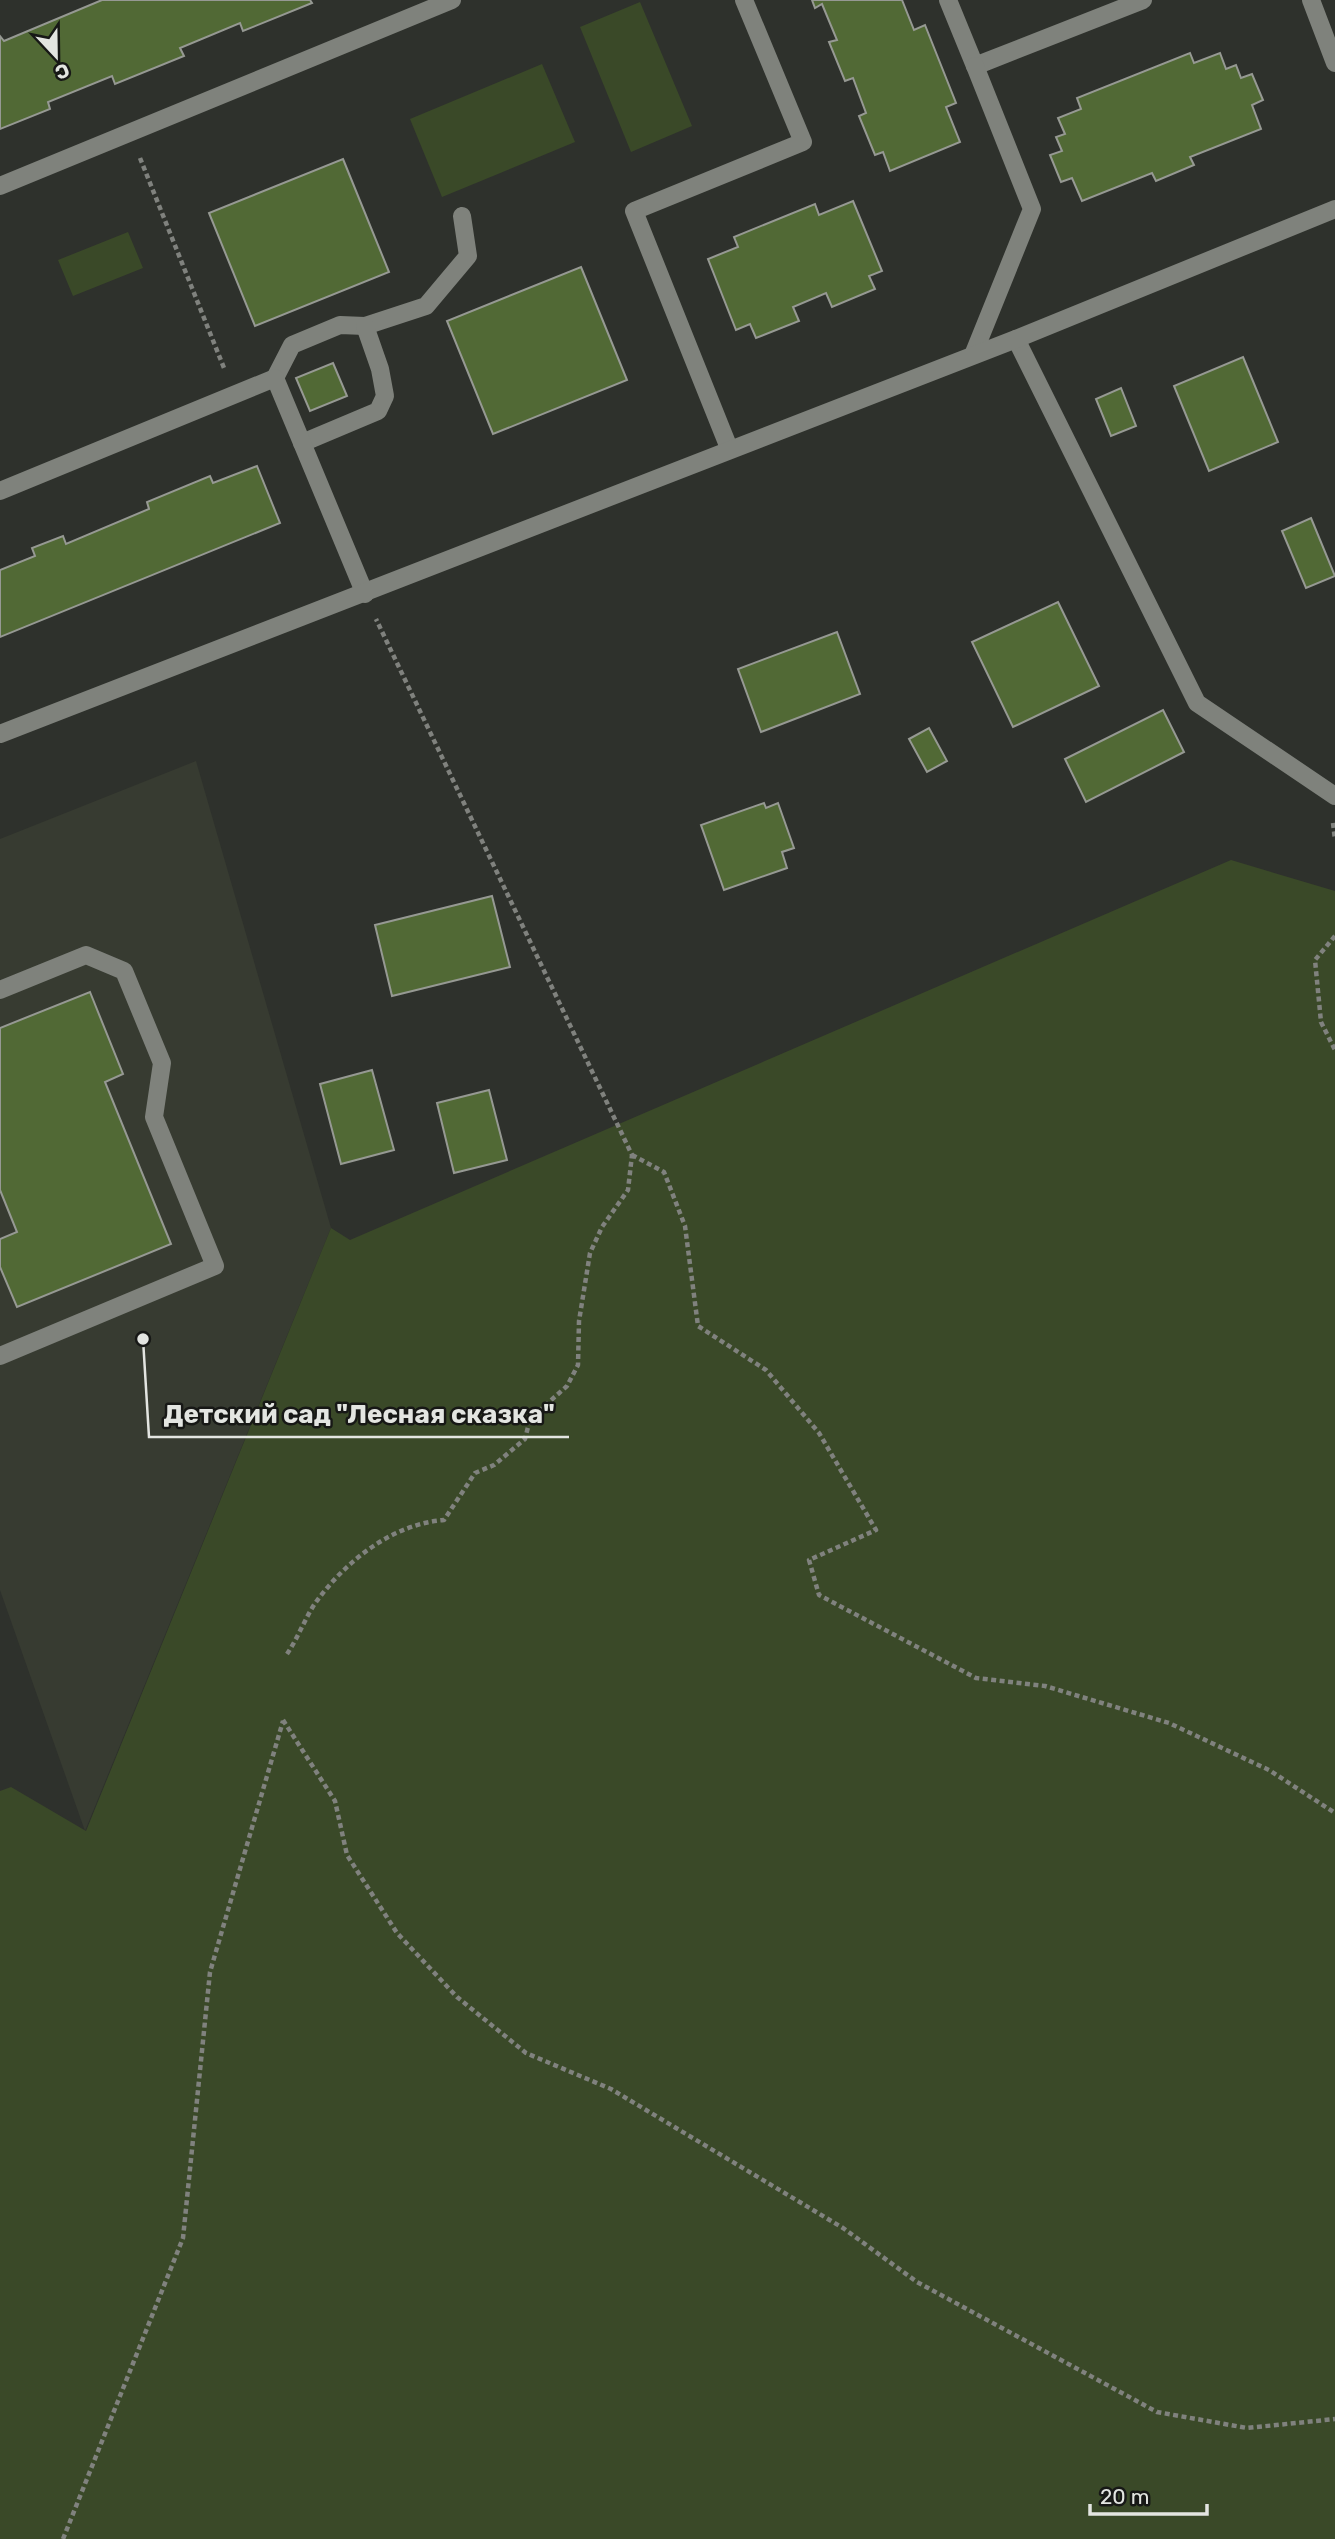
<svg xmlns="http://www.w3.org/2000/svg" width="1335" height="2539" font-family="Rubik,sans-serif">
	<style>
		.built { fill: #373b31 }
		.green { fill: #3a4928 }
		.building { fill: #516935; stroke: #969993; stroke-width: 2 }
		.lines { fill: none; stroke-linecap: round; stroke-linejoin: round }
		.path { stroke: #80827e; stroke-width: 4.5; stroke-dasharray: 5 3.5; stroke-linecap: butt }
		.lane { stroke: #7f827c; stroke-width: 18 }
		.street { stroke: #7f827c; stroke-width: 18 }
		.leader { fill: none; stroke: #e3e5e1; stroke-width: 2.5 }
		.callout-dot { fill: #e3e5e1; stroke: #171816; stroke-width: 2.5 }
		.callout-label { font-size: 26px; text-anchor: middle; font-weight: bold; fill: #e3e5e1; stroke: #171816; stroke-width: 5; stroke-linejoin: round; paint-order: stroke }
	</style>
	<rect width="100%" height="100%" fill="#2e312c"/>
	<!-- built -->
	<path class="built" d="M196,761L331,1228L85,1831L0,1590V839Z"/>
	<!-- green -->
	<g class="green">
		<path d="M640,2L692,126L631,152L580,27Z"/>
		<path d="M542,64L575,142L442,197L410,119Z"/>
		<path d="M128,232L143,268L73,296L58,260Z"/>
		<path d="M1231,860L1335,891V2539H0V1791L11,1787L86,1831L331,1228L350,1240Z"/>
	</g>
	<!-- building -->
	<g class="building">
		<path d="M102,0H310L312,3L243,31L240,23L180,48L184,56L115,84L112,76L48,102L50,109L0,129V36L4,41Z"/>
		<path d="M812,0H902L914,30L925,25L956,103L946,107L960,142L890,171L883,152L875,155L859,116L866,113L853,78L845,81L829,42L837,40L822,4L815,8Z"/>
		<path d="M1190,53L1194,63L1220,53L1226,69L1236,65L1241,78L1252,74L1263,100L1252,105L1261,129L1190,157L1194,165L1156,181L1152,173L1082,201L1072,178L1061,182L1050,155L1062,151L1056,137L1065,134L1058,118L1081,109L1077,98Z"/>
		<path d="M343,159L389,272L255,326L209,213Z"/>
		<path d="M853,201L882,271L869,276L875,289L832,307L826,293L793,307L799,321L756,338L750,324L736,330L708,259L738,247L734,237L815,204L819,215Z"/>
		<path d="M581,267L627,380L493,434L447,321Z"/>
		<path d="M1243,357L1278,442L1209,471L1174,386Z"/>
		<path d="M333,363L347,396L310,411L296,378Z"/>
		<path d="M1121,388L1136,426L1111,436L1096,399Z"/>
		<path d="M257,466L280,523L0,637V570L35,556L32,548L63,536L66,544L149,509L147,502L210,476L213,483Z"/>
		<path d="M1311,518L1335,576L1306,588L1282,531Z"/>
		<path d="M1058,602L1099,686L1013,727L972,642Z"/>
		<path d="M837,632L860,694L761,732L738,669Z"/>
		<path d="M1163,710L1184,752L1086,802L1065,759Z"/>
		<path d="M929,728L947,761L927,772L909,739Z"/>
		<path d="M764,803L766,808L778,803L794,848L782,852L787,868L724,890L701,825Z"/>
		<path d="M492,896L510,967L392,996L375,925Z"/>
		<path d="M90,992L123,1074L105,1082L171,1244L17,1307L0,1267V1239L17,1232L0,1190V1028Z"/>
		<path d="M372,1070L394,1150L341,1164L320,1084Z"/>
		<path d="M489,1090L507,1160L454,1173L437,1103Z"/>
	</g>
	<g class="lines">
		<!-- path -->
		<g class="path">
			<path d="M140,158L224,368"/>
			<path d="M1333,823L1335,840"/>
			<path d="M1335,936L1315,960L1321,1022L1335,1050"/>
			<path d="M632,1155L664,1172L685,1226L698,1326L766,1370L819,1433L876,1530L809,1560L819,1595L976,1678L1045,1686L1169,1723L1269,1770L1335,1813"/>
			<path d="M287,1654C298,1638 306,1616 316,1602C346,1561 392,1524 444,1520L475,1473L494,1465L525,1439L530,1419L567,1386L578,1365L579,1321L590,1253L602,1227L628,1190L632,1155L376,619"/>
			<path d="M283,1720L335,1801L347,1855L397,1933L457,1997L526,2053L611,2089L843,2228L917,2282L1157,2412L1247,2428L1335,2419"/>
			<path d="M63,2539L183,2238L210,1972L283,1721"/>
		</g>
		<!-- lane -->
		<g class="lane">
			<path d="M948,0L975,66L1143,0"/>
			<path d="M0,186L452,0"/>
			<path d="M1016,339L1197,703L1335,796"/>
			<path d="M973,355L1032,209L975,66"/>
			<path d="M275,378L292,345L340,325L365,326L426,306L468,256L462,216"/>
			<path d="M302,443L378,411L385,396L380,369L365,326"/>
			<path d="M729,448L634,211L803,142L744,0"/>
			<path d="M0,491L275,378L365,594"/>
			<path d="M0,734L1016,339L1335,209"/>
			<path d="M0,990L86,955L124,971L162,1063L154,1117L215,1266L0,1356"/>
		</g>
		<!-- street -->
		<path class="street" d="M1311,0L1335,63"/>
	</g>
	<!-- callouts -->
	<path class="leader" d="M143 1339L149 1437H569"/>
	<circle class="callout-dot" cx="143" cy="1339" r="7"/>
	<g class="callout-label">
		<text x="359" y="1423">Детский сад "Лесная сказка"</text>
	</g>
	<!-- north arrow -->
	<g transform="translate(56 56) rotate(158)" stroke="#171816" stroke-width="5" paint-order="stroke">
	<path d="M0-5L12 26L0 18L-12 26Z" fill="#e3e5e1"/>
	<text y="-10" font-size="19" font-weight="bold" text-anchor="middle" fill="#e3e5e1">С</text>
	</g>
	<!-- scale -->
	<path d="M1090 2504v10h117v-10" fill="none" stroke="#e3e5e1" stroke-width="3.5"/>
	<text x="1100" y="2504" font-size="21" fill="#e3e5e1" stroke="#171816" stroke-width="5" paint-order="stroke">20 m</text>
</svg>
